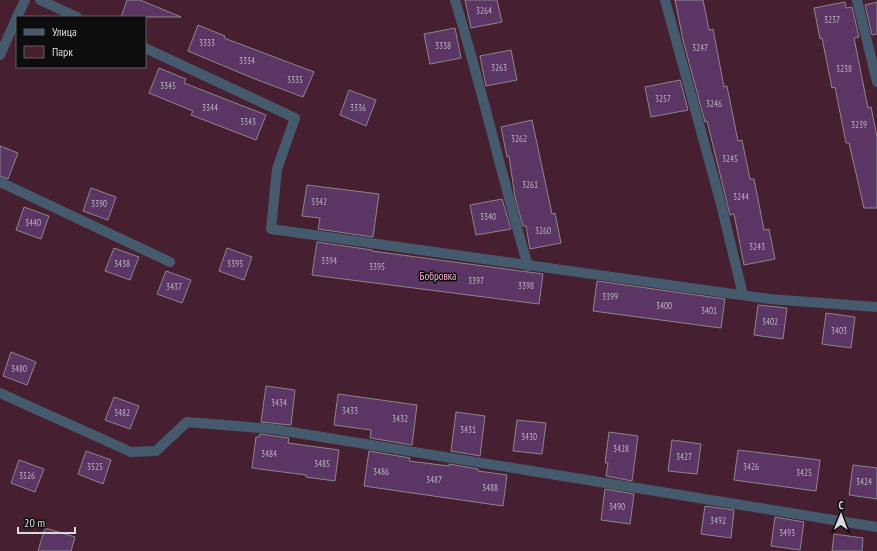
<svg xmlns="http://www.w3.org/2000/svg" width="877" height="551" font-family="'PT Sans Narrow',sans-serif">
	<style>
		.green { fill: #462031; fill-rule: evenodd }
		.building { fill: #5b3665; stroke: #8a868b }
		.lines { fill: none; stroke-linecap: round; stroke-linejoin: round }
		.street { stroke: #465a6d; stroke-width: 10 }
		.labels { text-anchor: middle; stroke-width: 3; stroke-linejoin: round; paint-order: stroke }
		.number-label { font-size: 9px; fill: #bbb2c0 }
		.park-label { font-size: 11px; fill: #faafcd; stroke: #0d0d0f }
	</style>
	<rect width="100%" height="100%" fill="#232327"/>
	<!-- green -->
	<path class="green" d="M0,0H877V551H0ZM17,17H145V67H17Z"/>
	<!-- building -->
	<g class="building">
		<path d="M127,0H140L181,17H121Z"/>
		<path d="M465,0H497L502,22L471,28Z"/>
		<path d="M675,0H703L709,30L713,29L724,87L727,86L738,141L742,140L750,179H754L764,230L769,229L775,259L744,265L734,214L730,215L707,121L705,122L683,40Z"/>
		<path d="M845,2L846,8L852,7L859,37L854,38L868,108L871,107L877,137V208H864L849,143H846L835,87L832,88L822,38L820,39L814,8Z"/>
		<path d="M877,2V34L872,35L865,5Z"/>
		<path d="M198,25L225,36L224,38L314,72L303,97L255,79L188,51Z"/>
		<path d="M455,28L461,58L430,64L424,34Z"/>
		<path d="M511,50L517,80L486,86L480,56Z"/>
		<path d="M159,68L186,79L184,83L266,115L256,140L191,115L193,111L149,93Z"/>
		<path d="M680,80L688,110L651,117L645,87Z"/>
		<path d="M349,90L376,100L366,126L340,115Z"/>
		<path d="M532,120L552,214L555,213L561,243L530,249L526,226H523L515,197L509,156L507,157L501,127Z"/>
		<path d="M0,146L18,153L8,179L0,176Z"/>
		<path d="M307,185L379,194L373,237L318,229L320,218L302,216Z"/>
		<path d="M91,188L116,197L108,220L83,211Z"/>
		<path d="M502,199L511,229L476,235L470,205Z"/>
		<path d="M24,207L49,216L41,239L16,230Z"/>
		<path d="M317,242L372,250V251L543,274L539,304L312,275Z"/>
		<path d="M114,248L139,257L130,280L105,271Z"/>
		<path d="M227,248L252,257L244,280L219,271Z"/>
		<path d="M166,271L191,280L182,303L157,294Z"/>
		<path d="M597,281L725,299L721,328L593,311Z"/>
		<path d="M758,305L787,308L783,339L754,335Z"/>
		<path d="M826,313L855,317L851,348L822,344Z"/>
		<path d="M11,352L36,362L27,385L3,376Z"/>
		<path d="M266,386L295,390L291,425L261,422Z"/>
		<path d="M338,394L417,405L412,445L370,438L371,430L334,425Z"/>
		<path d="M114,397L139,406L130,429L105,420Z"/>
		<path d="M456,412L485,416L480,456L451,451Z"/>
		<path d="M517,420L546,423L542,454L513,451Z"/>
		<path d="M609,432L638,436L632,481L606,476L608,463H605Z"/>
		<path d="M260,434L289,438L288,443L339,450L335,481L306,477V475L252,468L256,437H259Z"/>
		<path d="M672,440L701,444L697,474L668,471Z"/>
		<path d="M738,450L820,460L816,491L734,480Z"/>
		<path d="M86,451L111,460L103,484L78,474Z"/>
		<path d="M369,451L410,458L409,461L449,466V464L478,469V471L507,475L503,506L364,486Z"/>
		<path d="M19,460L44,469L35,492L11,483Z"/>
		<path d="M853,465L877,468V499L849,495Z"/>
		<path d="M605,489L634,494L630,524L601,520Z"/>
		<path d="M705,506L734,510L731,538L701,534Z"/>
		<path d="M775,517L804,522L800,550L771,546Z"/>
		<path d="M45,528L75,537L71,551H38Z"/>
		<path d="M834,534L863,538L862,551H832Z"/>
	</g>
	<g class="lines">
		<!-- street -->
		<g class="street">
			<path d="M40,0L77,17"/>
			<path d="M455,0C482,88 502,178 528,266"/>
			<path d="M665,0L721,204L743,295"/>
			<path d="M857,0L877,82"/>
			<path d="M17,17L25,0"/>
			<path d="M145,48L295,118L277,169L271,229L769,299L877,307"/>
			<path d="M0,55L17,17"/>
			<path d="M0,182L170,262"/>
			<path d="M0,393L131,452L156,451L187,422L273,429L877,527"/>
		</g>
	</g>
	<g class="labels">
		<!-- number labels -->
		<g class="number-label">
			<text x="484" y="14">3264</text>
			<text x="832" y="23">3237</text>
			<text x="207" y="46">3333</text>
			<text x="443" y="49">3338</text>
			<text x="700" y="51">3247</text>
			<text x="247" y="64">3334</text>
			<text x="499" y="71">3263</text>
			<text x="844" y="72">3238</text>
			<text x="295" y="83">3335</text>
			<text x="168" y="89">3345</text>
			<text x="663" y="102">3257</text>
			<text x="714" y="107">3246</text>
			<text x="210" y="111">3344</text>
			<text x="358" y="111">3336</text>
			<text x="248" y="125">3343</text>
			<text x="859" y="128">3239</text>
			<text x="519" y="142">3262</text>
			<text x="730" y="162">3245</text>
			<text x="530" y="188">3261</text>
			<text x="741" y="200">3244</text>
			<text x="319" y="205">3342</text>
			<text x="99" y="207">3390</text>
			<text x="488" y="220">3340</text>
			<text x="33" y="226">3440</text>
			<text x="543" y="234">3260</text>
			<text x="757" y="250">3243</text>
			<text x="329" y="264">3394</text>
			<text x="122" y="267">3438</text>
			<text x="235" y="267">3393</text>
			<text x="377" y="270">3395</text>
			<text x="476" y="284">3397</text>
			<text x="526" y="289">3398</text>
			<text x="174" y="290">3437</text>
			<text x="610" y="300">3399</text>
			<text x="664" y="309">3400</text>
			<text x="709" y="314">3401</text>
			<text x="770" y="325">3402</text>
			<text x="839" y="334">3403</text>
			<text x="19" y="372">3480</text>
			<text x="279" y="406">3434</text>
			<text x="350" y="414">3433</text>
			<text x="122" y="416">3482</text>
			<text x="400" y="422">3432</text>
			<text x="468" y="433">3431</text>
			<text x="529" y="440">3430</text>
			<text x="621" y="452">3428</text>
			<text x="269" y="457">3484</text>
			<text x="684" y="460">3427</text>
			<text x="322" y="467">3485</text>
			<text x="95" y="470">3525</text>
			<text x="751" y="470">3426</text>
			<text x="381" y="475">3486</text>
			<text x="804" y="476">3425</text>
			<text x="27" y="479">3526</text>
			<text x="434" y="483">3487</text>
			<text x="864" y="485">3424</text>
			<text x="490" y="491">3488</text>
			<text x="617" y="510">3490</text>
			<text x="718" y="524">3492</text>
			<text x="787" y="536">3493</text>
		</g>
		<!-- park labels -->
		<g class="park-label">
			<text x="438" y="280">Бобровка</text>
		</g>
	</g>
	<!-- legend -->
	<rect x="16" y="16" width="130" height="52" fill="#0d0d0f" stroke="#5f5f62"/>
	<rect x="24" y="29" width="20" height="6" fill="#465a6d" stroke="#5f5f62"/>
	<text x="52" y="36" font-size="12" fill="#dbdbde">Улица</text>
	<rect x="24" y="46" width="20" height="12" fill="#462031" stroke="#5f5f62"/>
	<text x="52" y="56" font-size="12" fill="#dbdbde">Парк</text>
	<!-- north arrow -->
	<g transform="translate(841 515) rotate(1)" stroke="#0d0d0f" stroke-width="3" paint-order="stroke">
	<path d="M0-3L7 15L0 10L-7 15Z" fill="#dbdbde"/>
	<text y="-6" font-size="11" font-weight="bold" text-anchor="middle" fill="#dbdbde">С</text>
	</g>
	<!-- scale -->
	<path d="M18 527v6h57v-6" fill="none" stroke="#dbdbde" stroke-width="2"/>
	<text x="24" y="527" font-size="12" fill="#dbdbde" stroke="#0d0d0f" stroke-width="3" paint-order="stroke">20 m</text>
</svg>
